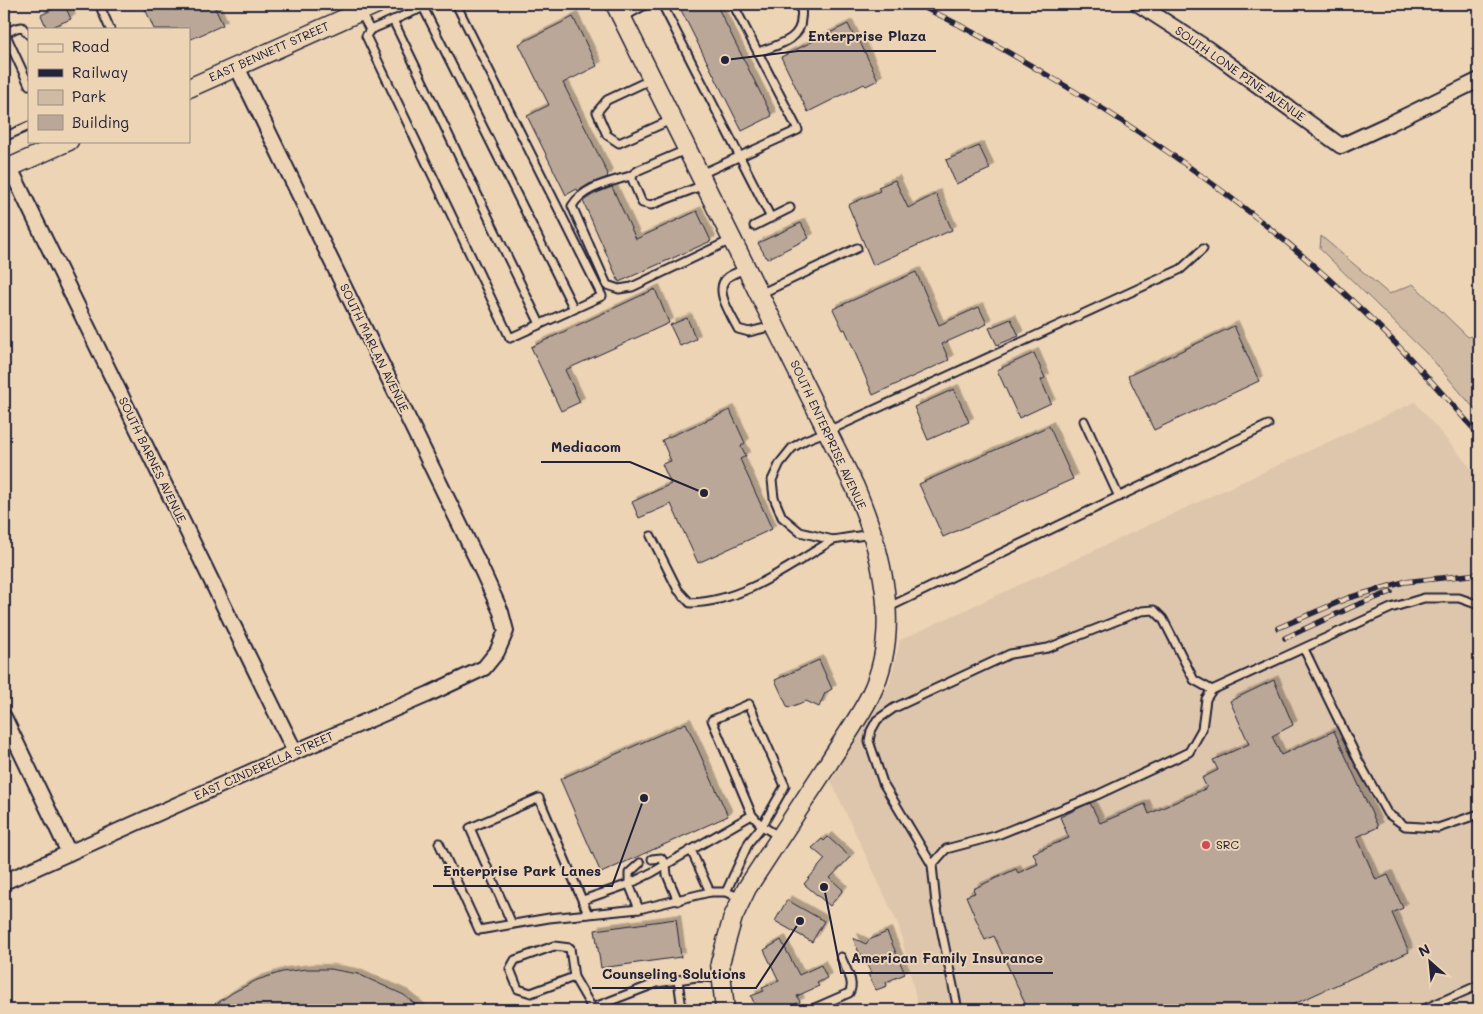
<svg xmlns="http://www.w3.org/2000/svg" width="1483" height="1014" font-family="Mali,sans-serif">
	<style>
		.built { fill: #dec6ac }
		.green { fill: #d0baa4; stroke: #796e70 }
		.building { fill: #baa797; stroke: #22223b; filter: url(#shadow) }
		.lines { fill: none; stroke-linecap: round; stroke-linejoin: round }
		.service-casing { stroke: #22223b; stroke-width: 11 }
		.minor-casing { stroke: #22223b; stroke-width: 18 }
		.tertiary-casing { stroke: #22223b; stroke-width: 21 }
		.service { stroke: #edd4b5; stroke-width: 7 }
		.minor { stroke: #edd4b5; stroke-width: 14 }
		.tertiary { stroke: #edd4b5; stroke-width: 18 }
		.rail-casing { stroke: #22223b; stroke-width: 5.5 }
		.rail { stroke: #edd4b5; stroke-width: 4; stroke-dasharray: 11; stroke-linecap: butt }
		.poi-dot { fill: #d1495b; stroke: #edd4b5; stroke-width: 2 }
		.labels { text-anchor: middle; stroke-width: 4; stroke-linejoin: round; paint-order: stroke }
		.street-label { font-size: 12px; fill: #22223b; stroke: #edd4b5 }
		.poi-label { font-size: 12px; fill: #22223b; stroke: #edd4b5; text-anchor: start }
		.leader { fill: none; stroke: #22223b; stroke-width: 2 }
		.callout-dot { fill: #22223b; stroke: #edd4b5; stroke-width: 2 }
		.callout-label { font-size: 14px; text-anchor: middle; font-weight: bold; fill: #22223b; stroke: #edd4b5; stroke-width: 4; stroke-linejoin: round; paint-order: stroke }
	</style>
	<defs>
		<filter id="shadow"><feDropShadow dx="4.5" dy="-4.5" stdDeviation="0" flood-color="#0004"/></filter>
	</defs>
	<rect width="100%" height="100%" fill="#edd4b5"/>
	<filter id="ink" filterUnits="userSpaceOnUse"><feTurbulence type="fractalNoise" baseFrequency=".02" numOctaves="2"/><feDisplacementMap in="SourceGraphic" scale="10" xChannelSelector="R" yChannelSelector="G"/><feConvolveMatrix kernelMatrix="1 2 1 2 8 2 1 2 1" color-interpolation-filters="sRGB"/></filter>
	<g filter="url(#ink)">
		<!-- built -->
		<path class="built" d="M1415,402L1479,478V1010H919L899,926L831,781L890,682L900,640Z"/>
		<!-- green -->
		<path class="green" d="M1321,236L1389,294L1413,284L1468,337L1479,334V414L1431,358L1320,249Z"/>
		<!-- building -->
		<g class="building">
			<path d="M64,4L71,19L47,29L41,15Z"/>
			<path d="M143,4H213L223,25L189,40V29H154Z"/>
			<path d="M678,4H716L772,116L742,131Z"/>
			<path d="M573,17L597,66L563,83L608,174L607,175L608,177L589,184L578,191L577,189L566,195L527,116L549,105L519,44Z"/>
			<path d="M848,24L857,43L860,42L878,80L866,86L864,84L808,112L781,57Z"/>
			<path d="M979,146L990,169L956,184L946,160Z"/>
			<path d="M895,180L908,208L936,194L952,230L873,265L848,205L880,191L878,187Z"/>
			<path d="M612,187L636,239L697,211L711,241L619,282L583,201L594,194Z"/>
			<path d="M801,223L809,238L767,259L758,243Z"/>
			<path d="M916,272L939,325L979,307L987,324L942,344L949,360L873,395L845,329L843,330L833,309Z"/>
			<path d="M655,289L669,323L565,370L580,402L561,411L531,347Z"/>
			<path d="M687,318L696,339L680,346L670,325Z"/>
			<path d="M1011,319L1019,336L997,345L989,328Z"/>
			<path d="M1234,326L1259,381L1154,430L1128,376Z"/>
			<path d="M1034,353L1045,378L1041,380L1051,403L1019,418L997,370Z"/>
			<path d="M954,389L969,422L928,440L914,407Z"/>
			<path d="M730,410L745,443L741,446L746,456L740,459L772,529L698,563L671,504L639,518L632,502L671,484L662,464L671,461L662,440Z"/>
			<path d="M1049,426L1073,479L943,537L919,484Z"/>
			<path d="M819,660L832,689L825,693L819,707L806,701L788,708L775,680Z"/>
			<path d="M1274,680L1293,725L1272,736L1281,755L1334,731L1378,827L1357,837L1376,880L1388,875L1403,908L1392,913L1409,952L1281,1010H1028L994,936L985,940L966,896L975,893L973,889L1016,869L1018,873L1038,864L1033,853L1069,838L1060,817L1081,807L1090,803L1100,823L1145,804L1149,814L1207,788L1202,778L1218,770L1213,760L1249,744L1230,701Z"/>
			<path d="M686,723L728,816L601,873L560,779Z"/>
			<path d="M828,837L850,857L830,878L843,890L830,906L804,884L825,859L812,848L822,839L824,841Z"/>
			<path d="M787,900L824,921L812,942L775,921Z"/>
			<path d="M676,919L681,957L601,968L595,930Z"/>
			<path d="M887,932L905,974L886,982L887,986L876,990L868,974L871,973L862,954L860,955L853,938L866,944L869,940Z"/>
			<path d="M781,940L799,975L821,965L827,978L817,983L819,986L797,996L800,1002L792,1006L789,1010H757L751,996L764,991L762,988L779,981L764,950Z"/>
			<path d="M307,969H330L358,974L404,995L422,1010H354L341,1006L311,1004L295,1005L276,1010H208L232,993L257,980L282,972Z"/>
		</g>
		<g class="lines">
			<!-- service casing -->
			<g class="service-casing">
				<g id="service">
					<path d="M99,4L110,29"/>
					<path d="M415,4L417,10L432,4"/>
					<path d="M662,4L771,218"/>
					<path d="M423,7L574,309"/>
					<path d="M361,13L370,30L366,36L510,338L602,296L456,4"/>
					<path d="M622,18L647,4"/>
					<path d="M393,20L540,324"/>
					<path d="M370,30L417,10"/>
					<path d="M5,33L29,85"/>
					<path d="M4,34L16,28L22,27L29,35"/>
					<path d="M759,52C776,45 801,41 801,19C802,13 802,9 798,4"/>
					<path d="M652,79L607,100L597,112L607,135L619,143L671,120"/>
					<path d="M4,137L29,126"/>
					<path d="M688,149L639,170L633,174L632,179L642,203L651,205L704,185"/>
					<path d="M701,174L798,130L733,4"/>
					<path d="M633,175C612,182 584,186 572,206L607,285L619,289L632,287L731,240"/>
					<path d="M754,226L790,208"/>
					<path d="M747,268C741,271 734,273 728,277C712,289 732,316 738,329L749,332L773,326"/>
					<path d="M760,294L857,248"/>
					<path d="M1084,421L1119,497"/>
					<path d="M871,534L833,540L800,532L782,517L774,498L772,480L780,463L792,448L805,440L828,431L1181,269L1203,249"/>
					<path d="M651,536L678,590L690,603C743,602 789,566 833,540"/>
					<path d="M887,608L1268,425"/>
					<path d="M1304,649L1358,760L1387,813L1405,826L1438,828L1479,814"/>
					<path d="M749,704L785,786L762,826L752,815L712,720Z"/>
					<path d="M439,843L479,930L549,918L639,909L710,892H726"/>
					<path d="M691,850L710,892"/>
					<path d="M652,859L661,858L666,865L667,875L678,901"/>
					<path d="M932,865L883,783L869,741L871,731L877,720L894,708L1010,654L1048,648L1141,611L1154,610L1163,619L1194,680L1212,690"/>
					<path d="M742,898L726,892L749,842L762,826L780,837"/>
					<path d="M583,900L629,884L653,872L752,815"/>
					<path d="M639,909L629,884V873L640,863"/>
					<path d="M512,924L470,828L539,798L588,914"/>
					<path d="M574,977L531,993L518,989L510,969L515,960L554,946L570,948L574,977L592,1008"/>
					<path d="M678,980L682,1009L679,1010"/>
					<path d="M592,1010V1008L657,983L697,977L721,978"/>
					<path d="M810,1010L849,993C856,983 845,968 841,957"/>
					<path d="M958,1010L936,904L932,865L946,849L995,836L1097,795L1189,752L1202,729L1206,699L1212,690L1391,608L1424,598H1459L1479,605"/>
					<path d="M1422,1010L1479,985"/>
				</g>
			</g>
			<!-- minor casing -->
			<g class="minor-casing">
				<g id="minor">
					<path d="M1138,4L1208,49L1341,146L1391,123L1479,80"/>
					<path d="M10,168L295,752"/>
					<path d="M4,717L69,853"/>
					<path d="M4,882L295,752L429,694L484,668L497,652L506,631L501,612L480,566L237,67"/>
				</g>
			</g>
			<!-- tertiary casing -->
			<g class="tertiary-casing">
				<g id="tertiary">
					<path d="M615,4L855,487C882,551 903,630 870,696C858,720 842,741 828,764C801,805 774,847 747,888L733,917L720,963L725,1010"/>
					<path d="M189,88L377,4"/>
					<path d="M4,170L69,141"/>
				</g>
			</g>
			<!-- service -->
			<use href="#service" class="service"/>
			<!-- minor -->
			<use href="#minor" class="minor"/>
			<!-- tertiary -->
			<use href="#tertiary" class="tertiary"/>
			<!-- rail casing -->
			<g class="rail-casing">
				<g id="rail">
					<path d="M916,4C959,23 1001,48 1042,72C1157,139 1267,218 1363,311C1404,350 1441,392 1479,435"/>
					<path d="M1278,628L1348,598L1404,582L1479,574"/>
					<path d="M1285,638L1354,606L1391,592"/>
				</g>
			</g>
			<!-- rail -->
			<use href="#rail" class="rail"/>
		</g>
	</g>
	<!-- markers -->
	<circle class="poi-dot" cx="1206" cy="845" r="5"/>
	<g class="labels">
		<!-- street labels -->
		<g class="street-label">
			<text transform="translate(269 52) rotate(-24)" y="4">EAST BENNETT STREET</text>
			<text transform="translate(1240 74) rotate(35)" y="4">SOUTH LONE PINE AVENUE</text>
			<text transform="translate(374 348) rotate(64)" y="4">SOUTH MARLAN AVENUE</text>
			<text transform="translate(828 435) rotate(65)" y="4">SOUTH ENTERPRISE AVENUE</text>
			<text transform="translate(152 460) rotate(64)" y="4">SOUTH BARNES AVENUE</text>
			<text transform="translate(264 766) rotate(-24)" y="4">EAST CINDERELLA STREET</text>
		</g>
		<!-- poi labels -->
		<g class="poi-label">
			<text x="1216" y="849">SRC</text>
		</g>
	</g>
	<!-- callouts -->
	<path class="leader" d="M725 60L798 51H936M704 493L630 462H541M644 798L612 886H433M824 887L841 973H1053M800 921L756 988H592"/>
	<g class="callout-dot">
		<circle cx="725" cy="60" r="5"/>
		<circle cx="704" cy="493" r="5"/>
		<circle cx="644" cy="798" r="5"/>
		<circle cx="824" cy="887" r="5"/>
		<circle cx="800" cy="921" r="5"/>
	</g>
	<g class="callout-label">
		<text x="867" y="41">Enterprise Plaza</text>
		<text x="586" y="452">Mediacom</text>
		<text x="522" y="876">Enterprise Park Lanes</text>
		<text x="947" y="963">American Family Insurance</text>
		<text x="674" y="979">Counseling Solutions</text>
	</g>
	<!-- margin -->
	<rect width="1483" height="1014" fill="none" stroke="#edd4b5" stroke-width="20"/>
	<rect x="10" y="10" width="1463" height="994" fill="none" stroke="#22223b" stroke-width="2" filter="url(#ink)"/>
	<!-- legend -->
	<rect x="28" y="28" width="162" height="115" fill="#edd4b5" stroke="#9c8d84"/>
	<rect x="38" y="44" width="25" height="8" fill="#edd4b5" stroke="#9c8d84"/>
	<text x="72" y="52" font-size="15" fill="#22223b">Road</text>
	<rect x="38" y="69" width="25" height="8" fill="#22223b" stroke="#9c8d84"/>
	<text x="72" y="78" font-size="15" fill="#22223b">Railway</text>
	<rect x="38" y="90" width="25" height="15" fill="#d0baa4" stroke="#9c8d84"/>
	<text x="72" y="102" font-size="15" fill="#22223b">Park</text>
	<rect x="38" y="115" width="25" height="15" fill="#baa797" stroke="#9c8d84"/>
	<text x="72" y="128" font-size="15" fill="#22223b">Building</text>
	<!-- north arrow -->
	<g transform="translate(1430 962) rotate(333)" stroke="#edd4b5" stroke-width="4" paint-order="stroke">
	<path d="M0-4L9 19L0 12L-9 19Z" fill="#22223b"/>
	<text y="-8" font-size="14" font-weight="bold" text-anchor="middle" fill="#22223b">N</text>
	</g>
</svg>
